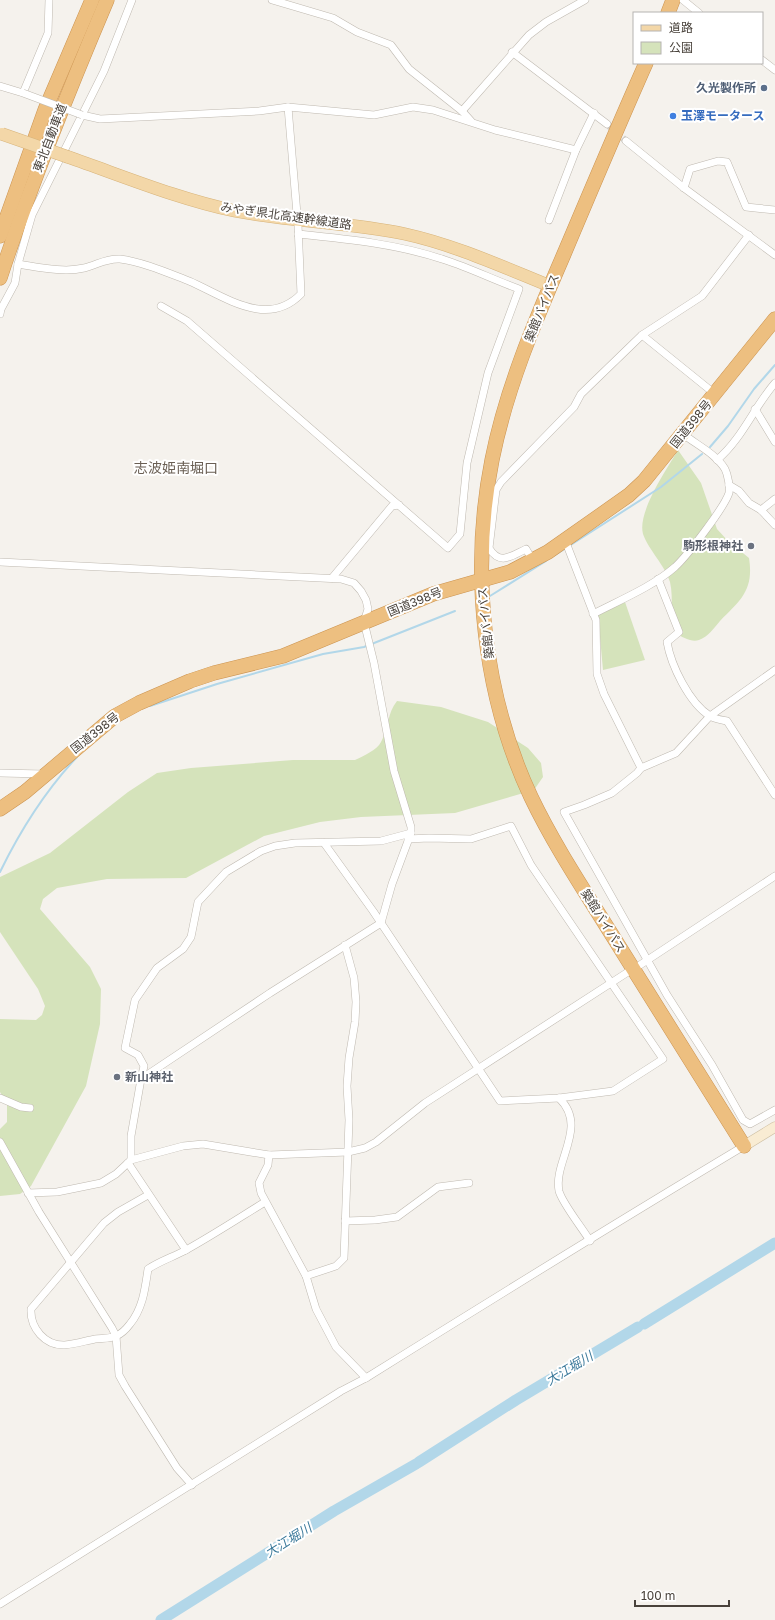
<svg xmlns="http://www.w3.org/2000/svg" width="775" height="1620" font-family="'Golos Text','Noto Sans JP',sans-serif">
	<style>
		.green { fill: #d5e3bb }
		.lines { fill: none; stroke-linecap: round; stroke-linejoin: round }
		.stream { stroke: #b2d7e9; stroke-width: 2 }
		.river { stroke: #b2d7e9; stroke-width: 11 }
		.street-tunnel { stroke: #d3cfc9; stroke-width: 7; stroke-dasharray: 7 3.5; stroke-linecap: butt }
		.street-casing { stroke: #bfb9b0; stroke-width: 8 }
		.secondary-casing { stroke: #cebfa3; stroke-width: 11 }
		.primary-casing { stroke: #d7b379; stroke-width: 13 }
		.highway-casing { stroke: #cc9450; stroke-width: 15 }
		.street { stroke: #fff; stroke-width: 7 }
		.secondary { stroke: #f9ecd3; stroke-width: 10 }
		.primary { stroke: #f3d7a8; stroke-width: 12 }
		.highway { stroke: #edbf80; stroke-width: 14 }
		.street-bridge-casing { stroke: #bfb9b0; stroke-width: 8; stroke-linecap: butt }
		.primary-bridge-casing { stroke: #d7b379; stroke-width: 13; stroke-linecap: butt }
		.street-bridge { stroke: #fff; stroke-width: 7 }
		.primary-bridge { stroke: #f3d7a8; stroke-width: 12 }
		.service-dot { fill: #5c6f8a; stroke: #fff; stroke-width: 1.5 }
		.shop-dot { fill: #3f7fe0; stroke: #fff; stroke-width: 1.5 }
		.worship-dot { fill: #6b7280; stroke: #fff; stroke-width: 1.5 }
		.labels { text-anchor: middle; stroke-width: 4; stroke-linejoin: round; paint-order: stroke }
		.service-label { font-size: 12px; font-weight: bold; fill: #4e5e75; stroke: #fff; text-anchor: end }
		.shop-label { font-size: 12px; font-weight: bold; fill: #366cbe; stroke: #fff; text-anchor: start }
		.street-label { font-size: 12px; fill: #49423b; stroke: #fff }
		.worship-label { font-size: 12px; font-weight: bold; fill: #5b616d; stroke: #fff; text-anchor: end }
		.water-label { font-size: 13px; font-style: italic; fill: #3b799a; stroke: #fff }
		.quarter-label { font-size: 14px; fill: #6a5f54; stroke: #fff }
	</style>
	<rect width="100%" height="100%" fill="#f5f2ed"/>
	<!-- green -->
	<g class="green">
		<path d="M678,450L701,483L717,529L728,541L749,558C754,590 741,600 720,621C714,628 708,637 699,640C692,643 683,637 676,634C669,617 674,599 670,582C666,567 648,549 643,534C637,512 667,469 678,450Z"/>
		<path d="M625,602L645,660L603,670L598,615Z"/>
		<path d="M397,701L441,707L488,722L528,748L541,763L543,777L534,790L455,813L361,817L320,822L264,836L186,878L107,879L57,888L43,899L40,909L90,967L101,989L100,1024L86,1086L31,1186L20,1194L0,1196V1129L7,1122V1104L0,1092V1019L36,1020L42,1015L45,1006L38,989L0,932V877L50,853L128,792L157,773L191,768L293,760H355C363,756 377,750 381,742C389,728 387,713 397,701Z"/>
	</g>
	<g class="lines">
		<!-- stream -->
		<g class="stream">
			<path d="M710,447L728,426L754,389L775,365"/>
			<path d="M555,555L661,487L702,454"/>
			<path d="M490,596L546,561"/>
			<path d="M150,706L217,684L323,654L364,647L455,611"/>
			<path d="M0,872C20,831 46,790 77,757"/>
		</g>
		<!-- river -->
		<g class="river">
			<path d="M644,1324L775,1243"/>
			<path d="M419,1462L516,1400L638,1327"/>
			<path d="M161,1620L334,1511L416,1464"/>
		</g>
		<!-- street-tunnel -->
		<path class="street-tunnel" d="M607,124L626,141"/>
		<!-- street casing -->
		<g class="street-casing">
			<g id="street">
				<path d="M272,0L333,18L357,32L391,45L409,69L462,111L471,121"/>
				<path d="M683,0L699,13"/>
				<path d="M512,52L607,124"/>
				<path d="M762,60L775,70"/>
				<path d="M0,86L23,93L48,33L49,0"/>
				<path d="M288,107L297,214"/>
				<path d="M462,111L529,35L546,22L585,0"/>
				<path d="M82,115L100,119L259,111L288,107L374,115L413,107L433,110L495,130L576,150"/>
				<path d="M626,141L684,188L775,255"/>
				<path d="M684,188L690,169L718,161L727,162L746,207L775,210"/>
				<path d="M549,220L576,150L594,113"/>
				<path d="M18,264C38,267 64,273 84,268C97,265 106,258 120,259C143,262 168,273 189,281C224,296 267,329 301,294L298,225"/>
				<path d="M161,306L187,321L448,548L460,534L467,463L488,373L519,289C494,280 470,268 445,260C398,244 347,239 298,234"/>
				<path d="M0,314L1,309L15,283L18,264L32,215L104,71L132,0"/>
				<path d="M642,335L715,394"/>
				<path d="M755,409L775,442"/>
				<path d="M717,460C742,439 754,407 775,383"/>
				<path d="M729,485L739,491L749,503L761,510L775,525"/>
				<path d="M761,510L775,499"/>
				<path d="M565,540L596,620L597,674L604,694L641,768"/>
				<path d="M533,561L526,549C511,556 500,566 489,548L496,490L501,482L574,407L581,394L642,335L702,296L749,235"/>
				<path d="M0,562L341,579L354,583L361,591L366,600L368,609L364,622L374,663L394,771L411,827V833L392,884L381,923L270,993L141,1079L131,1136V1160"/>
				<path d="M332,578L392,506L399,505"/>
				<path d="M658,579L679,632L667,642C671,665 689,703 710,716C714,719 722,720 727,721L775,795"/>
				<path d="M593,614C620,600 652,587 675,567C687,556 724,508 729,493C730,487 728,475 725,469C716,454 697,445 683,434"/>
				<path d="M775,670L710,716L676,753L641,768L637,773L612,793L584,805L564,812L667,995L712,1065L743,1120L750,1124L775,1110"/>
				<path d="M0,773L44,774"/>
				<path d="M324,843L373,911L500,1101L559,1098L613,1091L663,1059L531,865L511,826L471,839L429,838L408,839"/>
				<path d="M640,965L775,876"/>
				<path d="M141,1079L144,1066L138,1055L125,1048L135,1000L157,968L183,949L191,937L198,902L226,872L261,851L275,846L295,843L381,841L411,833"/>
				<path d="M0,1098L21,1107L30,1108"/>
				<path d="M559,1098C589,1127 553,1161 559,1191C562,1203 583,1229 590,1241"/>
				<path d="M0,1142L39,1212L112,1328L116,1336L119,1375L125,1386L177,1468L192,1485"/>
				<path d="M269,1155L268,1165L259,1183L261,1193L306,1276L316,1309L336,1347L366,1378"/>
				<path d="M128,1163L186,1250"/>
				<path d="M28,1193L57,1192L101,1183L116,1174L131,1160L183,1146L203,1144L269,1155L348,1152L365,1148L376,1142L425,1103L628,972"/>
				<path d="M148,1195L118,1212L104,1223L31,1309C30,1328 45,1346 65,1345C75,1344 85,1341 95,1339C101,1338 110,1339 116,1336C121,1334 127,1328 130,1324C143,1308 145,1289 148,1269C160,1261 173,1257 186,1250C213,1235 239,1218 265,1202"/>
				<path d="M345,1221L375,1220L397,1217L438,1187L469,1183"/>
				<path d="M306,1276L336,1266L344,1258L349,1120L347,1086L349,1058L355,1022L356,1002L354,978L345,945"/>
				<path d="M0,1604L341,1391L366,1378C491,1300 617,1222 744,1146"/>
			</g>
		</g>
		<!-- secondary casing -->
		<g class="secondary-casing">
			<path id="secondary" d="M744,1146L775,1127"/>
		</g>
		<!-- primary casing -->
		<g class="primary-casing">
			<path id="primary" d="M68,157C123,176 178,199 235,211C291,222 349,222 405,234C455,245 503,267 550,286"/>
		</g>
		<!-- highway casing -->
		<g class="highway-casing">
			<g id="highway">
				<path d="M668,13L673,0"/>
				<path d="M646,63C618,126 591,190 564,254C535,321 506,389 492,460C470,571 483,695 531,797C554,845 584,890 612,935C656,1006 700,1076 744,1146"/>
				<path d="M0,236L45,110L92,0"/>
				<path d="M0,278C31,183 68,92 107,0"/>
				<path d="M0,809L25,792L115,716L139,703L190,681L214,673L283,656L433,594L510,572L548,552L629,495L644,481L775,319"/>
			</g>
		</g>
		<!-- street -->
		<use href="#street" class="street"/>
		<!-- secondary -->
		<use href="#secondary" class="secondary"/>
		<!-- primary -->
		<use href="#primary" class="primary"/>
		<!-- highway -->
		<use href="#highway" class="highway"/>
		<!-- street-bridge casing -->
		<g class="street-bridge-casing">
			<path id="street-bridge" d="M23,93L82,115"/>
		</g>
		<!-- primary-bridge casing -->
		<g class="primary-bridge-casing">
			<path id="primary-bridge" d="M2,134L68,157"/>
		</g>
		<!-- street-bridge -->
		<use href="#street-bridge" class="street-bridge"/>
		<!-- primary-bridge -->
		<use href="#primary-bridge" class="primary-bridge"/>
	</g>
	<!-- markers -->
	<circle class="service-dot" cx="764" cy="88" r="4"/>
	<circle class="shop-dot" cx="673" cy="116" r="4"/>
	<g class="worship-dot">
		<circle cx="751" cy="546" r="4"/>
		<circle cx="117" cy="1077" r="4"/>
	</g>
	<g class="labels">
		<!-- service labels -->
		<g class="service-label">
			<text x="756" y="92">久光製作所</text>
		</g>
		<!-- shop labels -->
		<g class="shop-label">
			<text x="681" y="120">玉澤モータース</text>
		</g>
		<!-- street labels -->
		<g class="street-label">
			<text transform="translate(50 138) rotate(-69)" y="4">東北自動車道</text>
			<text transform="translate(286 216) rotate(8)" y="4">みやぎ県北高速幹線道路</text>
			<text transform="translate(542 308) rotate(-68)" y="4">築館バイパス</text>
			<text transform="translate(691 424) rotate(-51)" y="4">国道398号</text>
			<text transform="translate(415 602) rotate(-22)" y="4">国道398号</text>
			<text transform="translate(486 623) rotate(-96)" y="4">築館バイパス</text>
			<text transform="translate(95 733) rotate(-38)" y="4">国道398号</text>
			<text transform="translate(603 921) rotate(58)" y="4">築館バイパス</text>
		</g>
		<!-- worship labels -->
		<g class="worship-label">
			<text x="743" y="550">駒形根神社</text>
			<text x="125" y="1081" text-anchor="start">新山神社</text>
		</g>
		<!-- water labels -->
		<g class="water-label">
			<text transform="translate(569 1368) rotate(-31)" y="5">大江堀川</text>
			<text transform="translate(288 1540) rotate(-32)" y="5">大江堀川</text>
		</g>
		<!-- quarter labels -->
		<g class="quarter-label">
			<text x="176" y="473">志波姫南堀口</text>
		</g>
	</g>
	<!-- legend -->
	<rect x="633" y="12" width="130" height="52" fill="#ffffff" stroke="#b6b3b1"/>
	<rect x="641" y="25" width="20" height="6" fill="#f3d7a8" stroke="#b6b3b1"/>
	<text x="669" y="32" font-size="12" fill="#49423b">道路</text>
	<rect x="641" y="42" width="20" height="12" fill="#d5e3bb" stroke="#b6b3b1"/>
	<text x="669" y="52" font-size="12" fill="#49423b">公園</text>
	<!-- scale -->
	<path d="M635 1600v6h94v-6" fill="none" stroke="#49423b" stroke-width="2"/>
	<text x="641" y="1600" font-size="12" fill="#49423b" stroke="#ffffff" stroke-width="3" paint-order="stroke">100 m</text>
</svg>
